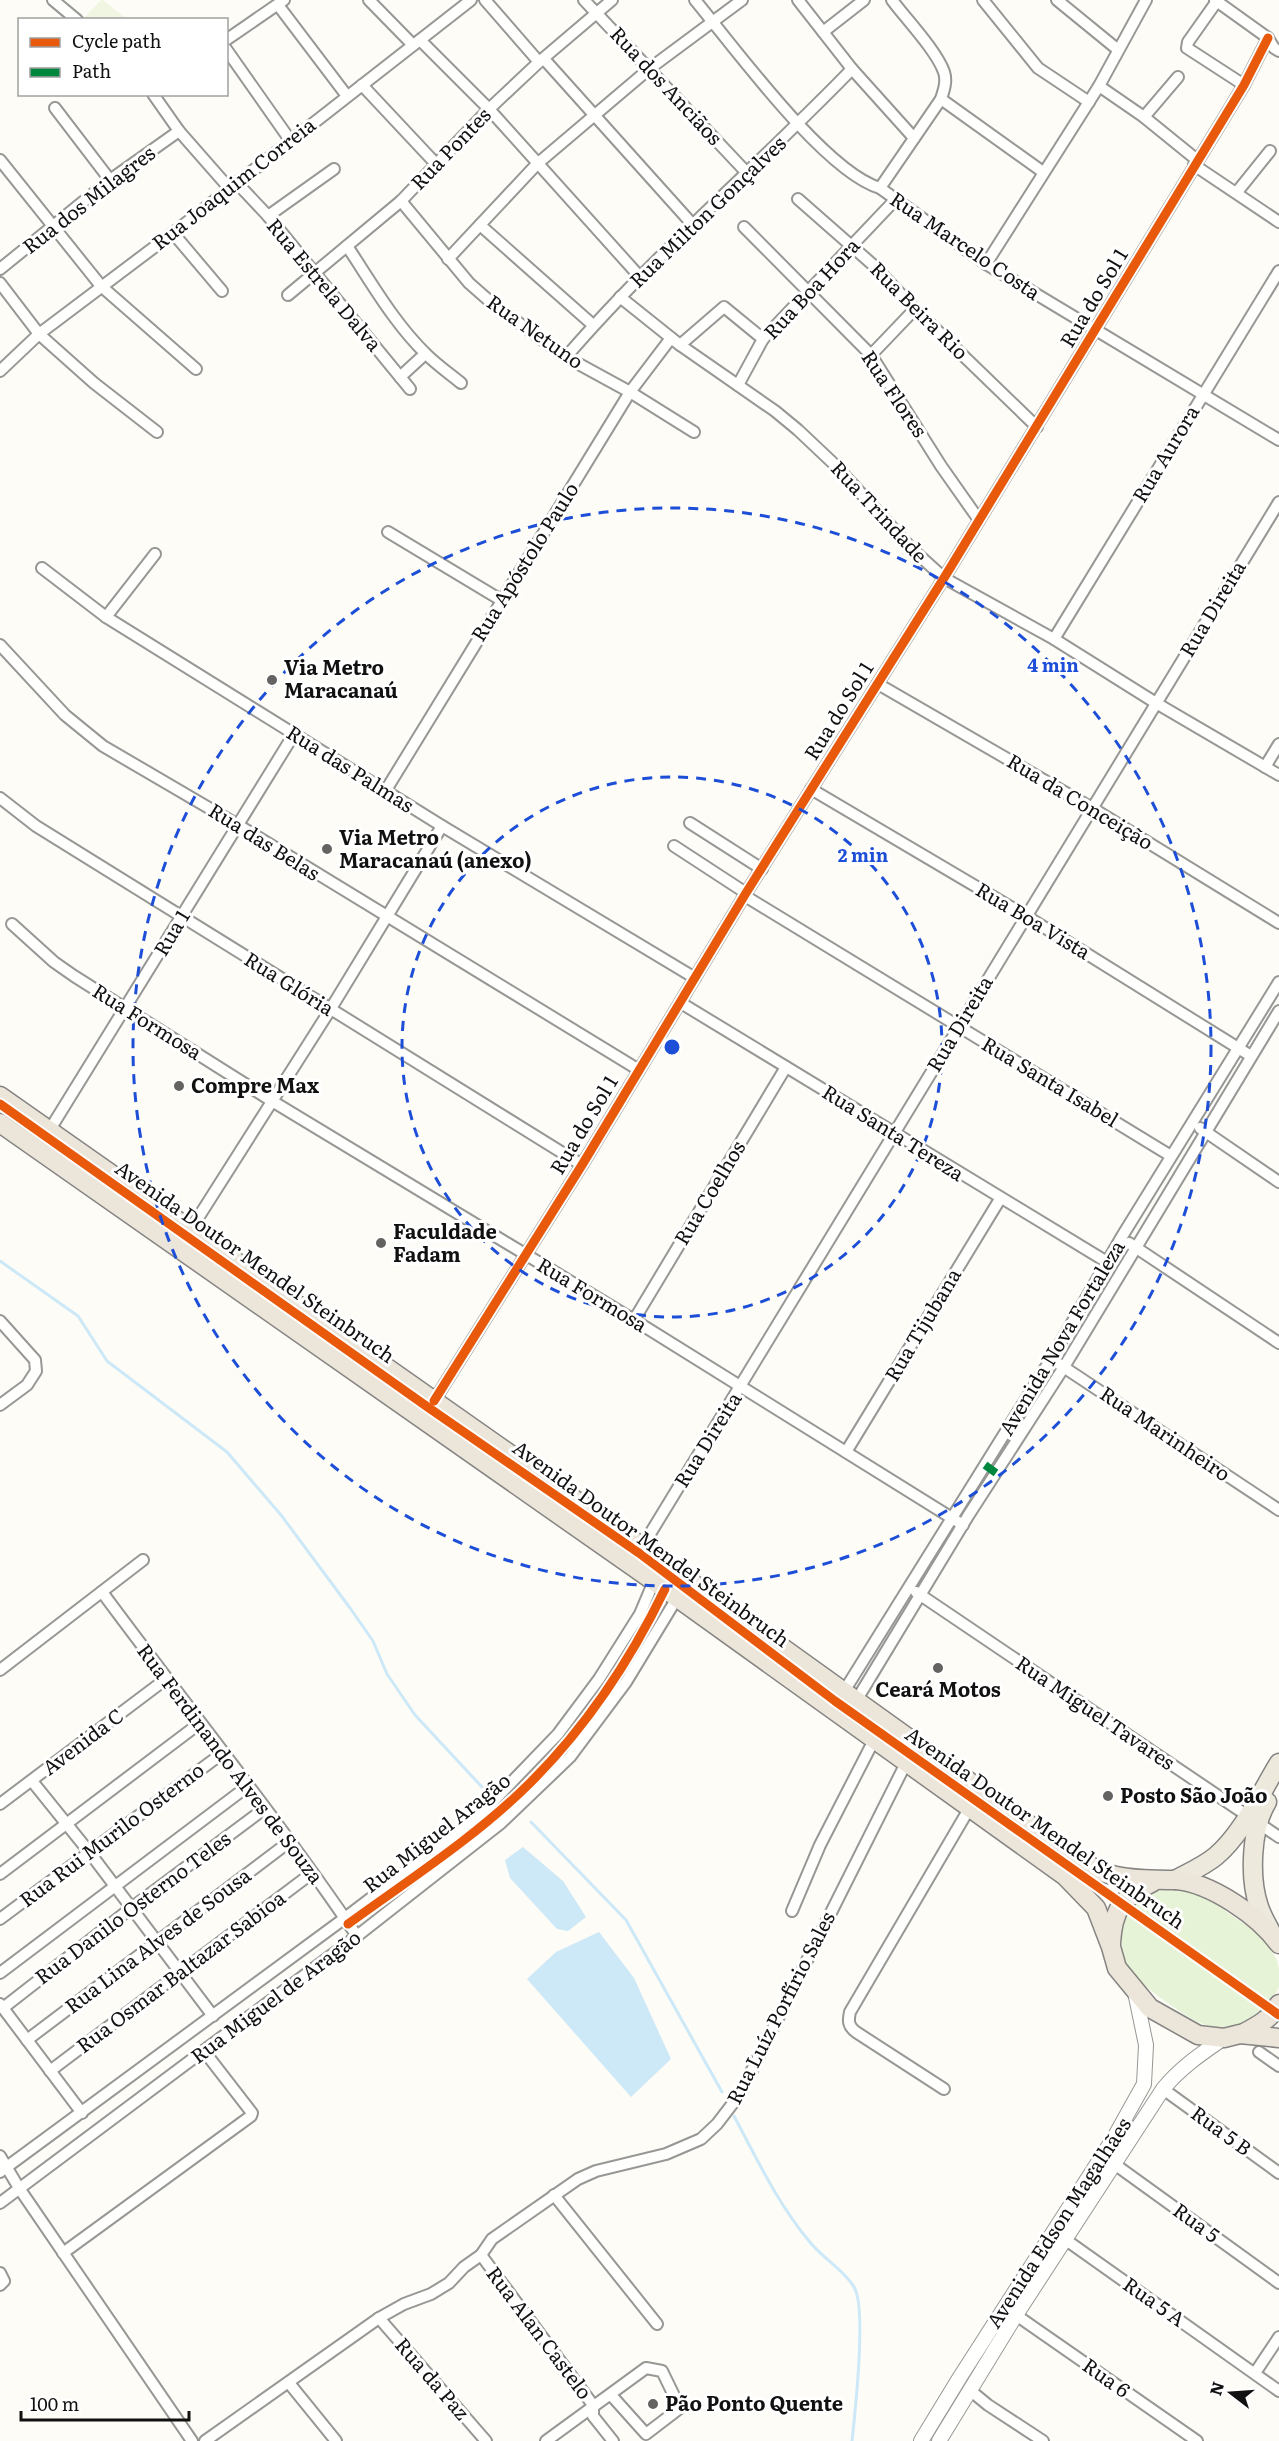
<svg xmlns="http://www.w3.org/2000/svg" width="1279" height="2441" font-family="Literata,serif">
	<style>
		.green { fill: #e7f3d7 }
		.pitch { fill: #f0f6e1 }
		.water { fill: #cde8f7 }
		.lines { fill: none; stroke-linecap: round; stroke-linejoin: round }
		.stream { stroke: #cde8f7; stroke-width: 3 }
		.minor-casing { stroke: #979795; stroke-width: 14 }
		.tertiary-casing { stroke: #979795; stroke-width: 16 }
		.primary-casing { stroke: #858482; stroke-width: 21 }
		.trunk-casing { stroke: #858482; stroke-width: 21 }
		.minor { stroke: #fffffe; stroke-width: 10 }
		.tertiary { stroke: #fffffe; stroke-width: 14 }
		.primary { stroke: #ede9dc; stroke-width: 18 }
		.trunk { stroke: #ece5da; stroke-width: 18 }
		.quiet { stroke: #00873e; stroke-width: 8; stroke-dasharray: 15 8; stroke-linecap: butt }
		.cycleway-casing { stroke: #fff; stroke-width: 13 }
		.cycleway { stroke: #e8590c; stroke-width: 9 }
		.ring { fill: none; stroke: #1d4ed8; stroke-width: 3; stroke-dasharray: 10 8 }
		.poi-dot { fill: #646362; stroke: #fff; stroke-width: 2 }
		.labels { text-anchor: middle; stroke-width: 6; stroke-linejoin: round; paint-order: stroke }
		.street-label { font-size: 20px; fill: #111; stroke: #fff }
		.poi-label { font-size: 20px; font-weight: bold; fill: #111; stroke: #fff; text-anchor: start }
		.centre { fill: #1d4ed8; stroke: #fff; stroke-width: 3 }
		.ring-label { font-size: 18px; text-anchor: middle; font-weight: bold; fill: #1d4ed8; stroke: #fff; stroke-width: 6; stroke-linejoin: round; paint-order: stroke }
	</style>
	<rect width="100%" height="100%" fill="#fdfcf7"/>
	<!-- green -->
	<g class="green">
		<path d="M1163,1890L1200,1893L1264,1938L1277,1960L1279,1969V1987L1270,2005L1131,1907L1150,1893Z"/>
		<path d="M1128,1913L1267,2009C1251,2019 1235,2028 1216,2027C1198,2025 1185,2015 1171,2005C1140,1984 1103,1954 1128,1913Z"/>
	</g>
	<!-- pitch -->
	<path class="pitch" d="M101,0H103L127,19L86,20L84,18Z"/>
	<!-- water -->
	<g class="water">
		<path d="M523,1847L563,1881L586,1917L568,1931L557,1929L510,1878L505,1860Z"/>
		<path d="M599,1932L634,1978L671,2059L631,2097L527,1979L556,1952Z"/>
	</g>
	<g class="lines">
		<!-- stream -->
		<g class="stream">
			<path d="M0,1261L78,1316L107,1361L227,1452L281,1515L350,1608L373,1641L387,1674L415,1715L482,1787"/>
			<path d="M531,1822L626,1920L722,2092"/>
			<path d="M734,2116C757,2159 778,2204 809,2241C821,2257 844,2270 854,2287C867,2308 855,2413 852,2441"/>
		</g>
		<!-- minor casing -->
		<g class="minor-casing">
			<g id="minor">
				<path d="M53,0L77,20"/>
				<path d="M369,0L413,45"/>
				<path d="M485,0L539,62"/>
				<path d="M584,0L747,173"/>
				<path d="M695,0C734,47 825,172 880,188L986,264L1279,440"/>
				<path d="M798,0L852,69L914,138"/>
				<path d="M892,0C906,19 936,50 944,72C947,81 944,90 941,99L1043,172"/>
				<path d="M983,0L1038,68L1089,102"/>
				<path d="M1057,0L1117,49"/>
				<path d="M1215,0L1268,38L1274,48L1279,51"/>
				<path d="M1217,1L1188,42L1187,48L1244,85"/>
				<path d="M278,5L347,96"/>
				<path d="M823,32L864,0"/>
				<path d="M226,40L284,0"/>
				<path d="M420,40L489,109L640,277"/>
				<path d="M226,49L290,140"/>
				<path d="M544,59L693,225"/>
				<path d="M362,85L437,165"/>
				<path d="M1099,86L1144,117L1197,160"/>
				<path d="M153,94L179,131L229,188"/>
				<path d="M55,108L110,180"/>
				<path d="M1144,117L1178,77"/>
				<path d="M0,160L101,286L196,369"/>
				<path d="M1194,165L1279,222"/>
				<path d="M236,182L268,216L410,389"/>
				<path d="M880,188L941,99"/>
				<path d="M1237,192L1270,151"/>
				<path d="M798,199L872,264L915,309L1037,427"/>
				<path d="M401,201L469,283L494,305L566,357L630,392L694,432"/>
				<path d="M268,216L334,169"/>
				<path d="M480,225L593,325"/>
				<path d="M744,227L871,355L941,466L979,520"/>
				<path d="M173,233L222,291"/>
				<path d="M347,246C371,282 394,323 426,354C437,365 450,374 461,383"/>
				<path d="M448,259L537,164L649,69L742,0"/>
				<path d="M986,264L1099,86L1146,0"/>
				<path d="M0,269L110,180L179,131"/>
				<path d="M0,283L39,334L94,383L157,432"/>
				<path d="M288,295L401,201L489,109L539,62L612,0"/>
				<path d="M620,297L680,345L775,411L798,430L834,464L912,549L944,578L1054,639L1156,703L1279,775"/>
				<path d="M680,345L724,307L763,339"/>
				<path d="M871,355L915,309"/>
				<path d="M566,357C655,254 758,166 852,69"/>
				<path d="M0,371L39,334L173,233L471,0"/>
				<path d="M400,377L425,354"/>
				<path d="M738,385L763,339L896,199"/>
				<path d="M388,532L501,600"/>
				<path d="M42,568L106,617L442,826L695,978"/>
				<path d="M106,617L155,554"/>
				<path d="M1054,639L1279,271"/>
				<path d="M0,645L65,715L103,746L238,825L639,1070"/>
				<path d="M878,684L1092,808L1279,923"/>
				<path d="M1265,767L1279,744"/>
				<path d="M811,789L1026,916L1251,1056"/>
				<path d="M386,790L630,392L671,338"/>
				<path d="M0,798L36,826L582,1165"/>
				<path d="M690,823L762,869"/>
				<path d="M674,846L746,893"/>
				<path d="M745,896L1171,1156"/>
				<path d="M12,924L54,962L74,976L272,1101L634,1320L963,1525"/>
				<path d="M681,1003L1107,1262"/>
				<path d="M1200,1128L1279,1182"/>
				<path d="M49,1131L294,734"/>
				<path d="M191,1229L330,1010L442,826"/>
				<path d="M1129,1243L1279,1343"/>
				<path d="M634,1320L786,1067"/>
				<path d="M0,1321L35,1360L36,1371L27,1385L0,1405"/>
				<path d="M1059,1364L1279,1510"/>
				<path d="M434,1401L582,1165L746,893L944,578L1244,85L1268,38"/>
				<path d="M846,1452L1000,1199"/>
				<path d="M642,1547L1279,502"/>
				<path d="M102,1592C187,1707 277,1818 357,1936"/>
				<path d="M916,1592L1279,1837"/>
				<path d="M0,1670L143,1560"/>
				<path d="M843,1693L1051,1359L1121,1238L1279,982"/>
				<path d="M856,1701L968,1516L1064,1367L1279,1011"/>
				<path d="M32,1781L90,1853L213,2016"/>
				<path d="M0,1804L166,1679"/>
				<path d="M0,1874L200,1723"/>
				<path d="M792,1911L820,1845L874,1740"/>
				<path d="M0,1919L224,1752"/>
				<path d="M0,1973L248,1786"/>
				<path d="M0,2004L82,2113"/>
				<path d="M3,2008L130,1909L264,1809"/>
				<path d="M27,2040L289,1842"/>
				<path d="M1259,2052L1279,2066"/>
				<path d="M50,2071L312,1873"/>
				<path d="M944,2089L856,2032C848,2026 848,2021 850,2012L969,1809"/>
				<path d="M1163,2089L1279,2173"/>
				<path d="M0,2156L19,2188L192,2441"/>
				<path d="M1113,2163L1279,2283"/>
				<path d="M0,2172L345,1918L480,1815L558,1734L599,1679L640,1614L654,1581"/>
				<path d="M554,2195L657,2324"/>
				<path d="M0,2203L357,1936L501,1823L570,1757L626,1682L677,1598"/>
				<path d="M1059,2235L1279,2391"/>
				<path d="M63,2253L251,2116L252,2113L204,2051"/>
				<path d="M481,2255L593,2405V2416L613,2441"/>
				<path d="M0,2273L4,2281L0,2285"/>
				<path d="M1016,2315L1197,2441"/>
				<path d="M379,2318L486,2441"/>
				<path d="M1255,2373L1279,2337"/>
				<path d="M289,2383L336,2441"/>
				<path d="M971,2391L988,2405L1043,2441"/>
				<path d="M205,2441L379,2318L404,2304L431,2294L449,2283L464,2267L481,2255L492,2239L578,2179L596,2171L666,2154L701,2139L717,2124L740,2094L906,1763"/>
				<path d="M546,2441L646,2368L662,2371L680,2408L646,2434L611,2395"/>
			</g>
		</g>
		<!-- tertiary casing -->
		<g class="tertiary-casing">
			<g id="tertiary">
				<path d="M921,2441L960,2377L1115,2136L1144,2084L1146,2045L1135,1992"/>
				<path d="M939,2441L1016,2315L1163,2089C1181,2067 1201,2054 1224,2038"/>
			</g>
		</g>
		<!-- primary casing -->
		<g class="primary-casing">
			<g id="primary">
				<path d="M1267,1802C1251,1828 1249,1878 1259,1907C1262,1916 1267,1924 1271,1932"/>
				<path d="M1175,1880C1188,1873 1204,1866 1216,1856C1243,1833 1260,1794 1279,1763"/>
			</g>
		</g>
		<!-- trunk casing -->
		<g class="trunk-casing">
			<g id="trunk">
				<path d="M0,1096L642,1547L1056,1844C1073,1855 1092,1870 1112,1875C1134,1881 1154,1879 1176,1880C1211,1883 1259,1916 1279,1944"/>
				<path d="M0,1123L665,1589L1065,1876L1096,1908L1111,1947L1117,1968L1150,2008L1198,2035L1224,2038L1240,2034L1279,2038"/>
				<path d="M1111,1943C1113,1909 1122,1897 1153,1882"/>
				<path d="M1242,2034C1257,2026 1271,2019 1279,2004"/>
			</g>
		</g>
		<!-- minor -->
		<use href="#minor" class="minor"/>
		<!-- tertiary -->
		<use href="#tertiary" class="tertiary"/>
		<!-- primary -->
		<use href="#primary" class="primary"/>
		<!-- trunk -->
		<use href="#trunk" class="trunk"/>
		<!-- quiet -->
		<path class="quiet" d="M985,1465L996,1473"/>
		<!-- cycleway casing -->
		<g class="cycleway-casing">
			<g id="cycleway">
				<path d="M0,1104L429,1408L639,1553L835,1701L1279,2015"/>
				<path d="M434,1401L582,1165L746,893L944,578L1244,85L1268,38"/>
				<path d="M348,1924C410,1879 477,1836 531,1782C586,1727 631,1659 665,1589"/>
			</g>
		</g>
		<!-- cycleway -->
		<use href="#cycleway" class="cycleway"/>
	</g>
	<!-- distance rings -->
	<g class="ring">
		<circle cx="672" cy="1047" r="270"/>
		<circle cx="672" cy="1047" r="539"/>
	</g>
	<!-- markers -->
	<g class="poi-dot">
		<circle cx="272" cy="680" r="6"/>
		<circle cx="327" cy="849" r="6"/>
		<circle cx="179" cy="1086" r="6"/>
		<circle cx="381" cy="1243" r="6"/>
		<circle cx="938" cy="1668" r="6"/>
		<circle cx="1108" cy="1796" r="6"/>
		<circle cx="653" cy="2404" r="6"/>
	</g>
	<g class="labels">
		<!-- street labels -->
		<g class="street-label">
			<text transform="translate(666 86) rotate(47)" y="7">Rua dos Anciãos</text>
			<text transform="translate(451 149) rotate(-46)" y="7">Rua Pontes</text>
			<text transform="translate(234 184) rotate(-38)" y="7">Rua Joaquim Correia</text>
			<text transform="translate(89 200) rotate(-38)" y="7">Rua dos Milagres</text>
			<text transform="translate(708 212) rotate(-44)" y="7">Rua Milton Gonçalves</text>
			<text transform="translate(965 246) rotate(34)" y="7">Rua Marcelo Costa</text>
			<text transform="translate(324 285) rotate(50)" y="7">Rua Estrela Dalva</text>
			<text transform="translate(812 289) rotate(-47)" y="7">Rua Boa Hora</text>
			<text transform="translate(1094 298) rotate(-59)" y="7">Rua do Sol 1</text>
			<text transform="translate(919 311) rotate(45)" y="7">Rua Beira Rio</text>
			<text transform="translate(535 332) rotate(35)" y="7">Rua Netuno</text>
			<text transform="translate(894 394) rotate(56)" y="7">Rua Flores</text>
			<text transform="translate(1166 454) rotate(-59)" y="7">Rua Aurora</text>
			<text transform="translate(879 512) rotate(47)" y="7">Rua Trindade</text>
			<text transform="translate(525 562) rotate(-58)" y="7">Rua Apóstolo Paulo</text>
			<text transform="translate(1213 609) rotate(-59)" y="7">Rua Direita</text>
			<text transform="translate(839 711) rotate(-58)" y="7">Rua do Sol 1</text>
			<text transform="translate(350 769) rotate(32)" y="7">Rua das Palmas</text>
			<text transform="translate(1080 802) rotate(31)" y="7">Rua da Conceição</text>
			<text transform="translate(264 842) rotate(32)" y="7">Rua das Belas</text>
			<text transform="translate(1033 921) rotate(31)" y="7">Rua Boa Vista</text>
			<text transform="translate(172 933) rotate(-59)" y="7">Rua 1</text>
			<text transform="translate(289 984) rotate(32)" y="7">Rua Glória</text>
			<text transform="translate(147 1022) rotate(32)" y="7">Rua Formosa</text>
			<text transform="translate(960 1024) rotate(-59)" y="7">Rua Direita</text>
			<text transform="translate(1050 1082) rotate(31)" y="7">Rua Santa Isabel</text>
			<text transform="translate(584 1125) rotate(-59)" y="7">Rua do Sol 1</text>
			<text transform="translate(893 1133) rotate(32)" y="7">Rua Santa Tereza</text>
			<text transform="translate(710 1193) rotate(-59)" y="7">Rua Coelhos</text>
			<text transform="translate(255 1262) rotate(35)" y="7">Avenida Doutor Mendel Steinbruch</text>
			<text transform="translate(592 1295) rotate(31)" y="7">Rua Formosa</text>
			<text transform="translate(923 1325) rotate(-59)" y="7">Rua Tijubana</text>
			<text transform="translate(1062 1338) rotate(-59)" y="7">Avenida Nova Fortaleza</text>
			<text transform="translate(1165 1434) rotate(34)" y="7">Rua Marinheiro</text>
			<text transform="translate(708 1440) rotate(-58)" y="7">Rua Direita</text>
			<text transform="translate(651 1544) rotate(36)" y="7">Avenida Doutor Mendel Steinbruch</text>
			<text transform="translate(1095 1713) rotate(34)" y="7">Rua Miguel Tavares</text>
			<text transform="translate(83 1742) rotate(-37)" y="7">Avenida C</text>
			<text transform="translate(230 1764) rotate(53)" y="7">Rua Ferdinando Alves de Souza</text>
			<text transform="translate(1045 1828) rotate(35)" y="7">Avenida Doutor Mendel Steinbruch</text>
			<text transform="translate(437 1833) rotate(-38)" y="7">Rua Miguel Aragão</text>
			<text transform="translate(112 1835) rotate(-37)" y="7">Rua Rui Murilo Osterno</text>
			<text transform="translate(133 1908) rotate(-37)" y="7">Rua Danilo Osterno Teles</text>
			<text transform="translate(158 1941) rotate(-37)" y="7">Rua Lina Alves de Sousa</text>
			<text transform="translate(181 1972) rotate(-37)" y="7">Rua Osmar Baltazar Sabioa</text>
			<text transform="translate(276 1997) rotate(-37)" y="7">Rua Miguel de Aragão</text>
			<text transform="translate(781 2008) rotate(-63)" y="7">Rua Luíz Porfírio Sales</text>
			<text transform="translate(1221 2131) rotate(36)" y="7">Rua 5 B</text>
			<text transform="translate(1059 2223) rotate(-57)" y="7">Avenida Edson Magalhães</text>
			<text transform="translate(1196 2223) rotate(36)" y="7">Rua 5</text>
			<text transform="translate(1154 2302) rotate(35)" y="7">Rua 5 A</text>
			<text transform="translate(539 2333) rotate(53)" y="7">Rua Alan Castelo</text>
			<text transform="translate(1106 2378) rotate(35)" y="7">Rua 6</text>
			<text transform="translate(432 2379) rotate(49)" y="7">Rua da Paz</text>
		</g>
		<!-- poi labels -->
		<g class="poi-label">
			<text x="284" y="675">Via Metro<tspan x="284" dy="23">Maracanaú</tspan></text>
			<text x="339" y="845">Via Metro<tspan x="339" dy="23">Maracanaú (anexo)</tspan></text>
			<text x="191" y="1093">Compre Max</text>
			<text x="393" y="1239">Faculdade<tspan x="393" dy="23">Fadam</tspan></text>
			<text x="938" y="1697" text-anchor="middle">Ceará Motos</text>
			<text x="1120" y="1803">Posto São João</text>
			<text x="665" y="2411">Pão Ponto Quente</text>
		</g>
	</g>
	<circle cx="672" cy="1047" r="9" class="centre"/>
	<g class="ring-label">
		<text x="1053" y="672">4 min</text>
		<text x="863" y="862">2 min</text>
	</g>
	<!-- legend -->
	<rect x="18" y="18" width="210" height="78" fill="#ffffff" stroke="#a0a0a0" stroke-width="1.5"/>
	<rect x="30" y="38" width="30" height="9" fill="#e8590c" stroke="#a0a0a0" stroke-width="1.5"/>
	<text x="72" y="48" font-size="18" fill="#111111">Cycle path</text>
	<rect x="30" y="68" width="30" height="9" fill="#00873e" stroke="#a0a0a0" stroke-width="1.5"/>
	<text x="72" y="78" font-size="18" fill="#111111">Path</text>
	<!-- north arrow -->
	<g transform="translate(1231 2393) rotate(287)" stroke="#ffffff" stroke-width="4.5" paint-order="stroke">
	<path d="M0-4.5L10 22L0 15L-10 22Z" fill="#111111"/>
	<text y="-9" font-size="16" font-weight="bold" text-anchor="middle" fill="#111111">N</text>
	</g>
	<!-- scale -->
	<path d="M21 2411v9h168v-9" fill="none" stroke="#111111" stroke-width="3"/>
	<text x="30" y="2411" font-size="18" fill="#111111" stroke="#ffffff" stroke-width="4.5" paint-order="stroke">100 m</text>
</svg>
